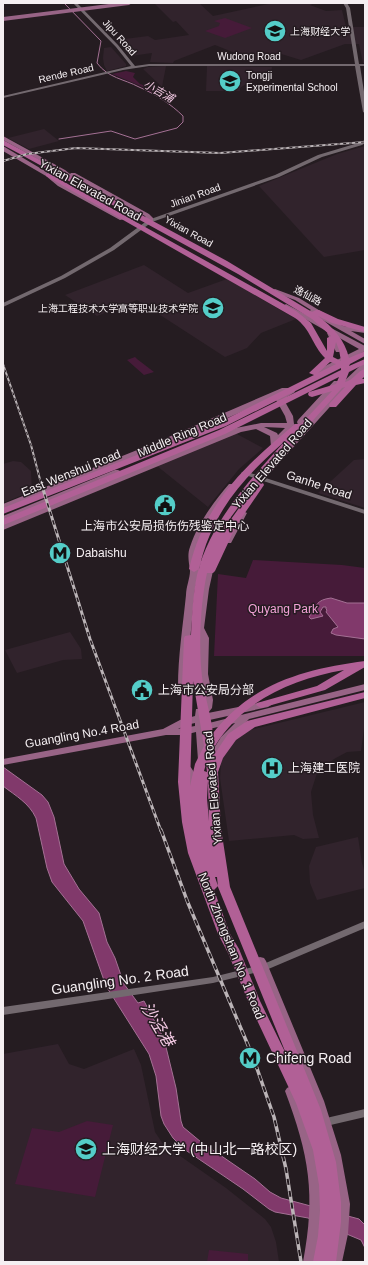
<svg xmlns="http://www.w3.org/2000/svg" width="368" height="1265" font-family="Helvetica,'Noto Sans SC',sans-serif">
	<style>
		.built { fill: #31232c }
		.green { fill: #461b39 }
		.water { fill: #81396b; stroke: #a47094 }
		.lines { fill: none; stroke-linecap: round; stroke-linejoin: round }
		.stream { stroke: #a47094; stroke-width: 1 }
		.minor { fill: #73696f; fill-rule: evenodd }
		.major { fill: #986486; fill-rule: evenodd }
		.highway { fill: #b16096; fill-rule: evenodd }
		.rail-far2-casing { stroke: #bbb4b7; stroke-width: 2 }
		.rail-far1-casing { stroke: #bbb4b7; stroke-width: 3 }
		.rail-casing { stroke: #bbb4b7; stroke-width: 3.5 }
		.rail-far2 { stroke: #251c21; stroke-width: 1; stroke-dasharray: 3; stroke-linecap: butt }
		.rail-far1 { stroke: #251c21; stroke-width: 1.5; stroke-dasharray: 4.5; stroke-linecap: butt }
		.rail { stroke: #251c21; stroke-width: 2; stroke-dasharray: 6; stroke-linecap: butt }
		.labels { text-anchor: middle; stroke-width: 3; stroke-linejoin: round; paint-order: stroke }
		.far-poi-label { font-size: 10px; fill: #f5eff2; stroke: #251c21; text-anchor: start }
		.far-street-label { font-size: 10px; fill: #f5eff2; stroke: #251c21 }
		.far-water-label { font-size: 11px; font-style: italic; fill: #f5cbe5; stroke: #251c21 }
		.street-label { font-size: 12px; fill: #f5eff2; stroke: #251c21 }
		.poi-label { font-size: 12px; fill: #f5eff2; stroke: #251c21; text-anchor: start }
		.park-label { font-size: 12px; fill: #f4a2d8; stroke: #251c21 }
		.near-street-label { font-size: 14px; fill: #f5eff2; stroke: #251c21 }
		.near-poi-label { font-size: 14px; fill: #f5eff2; stroke: #251c21; text-anchor: start }
		.near-water-label { font-size: 16px; font-style: italic; fill: #f5cbe5; stroke: #251c21 }
	</style>
	<rect width="100%" height="100%" fill="#251c21"/>
	<!-- built -->
	<g class="built">
		<path d="M154,3H199L213,16L273,3H315L310,5L326,11L342,10L346,27H365V63H363L359,44H345L301,60L278,53L255,61L215,45L174,61L173,63L150,62L152,53L131,56L117,40L148,36L155,40L189,35L176,21L173,22Z"/>
		<path d="M111,47L126,64V66L107,71L104,65L103,58L104,48Z"/>
		<path d="M166,66L162,87L143,69L148,67Z"/>
		<path d="M207,66L272,67L271,73L246,84L240,88V91H206Z"/>
		<path d="M44,129L59,141L29,149L8,138Z"/>
		<path d="M365,146V250L324,257L259,186L337,154Z"/>
		<path d="M144,265L188,293L227,279L296,319L261,333L247,348L225,357L137,300L97,316L65,295Z"/>
		<path d="M235,433L263,448L239,469L208,507L157,466Z"/>
		<path d="M365,459V508L318,493L354,460Z"/>
		<path d="M13,461L21,462L31,471L32,491L3,503V464Z"/>
		<path d="M70,632L81,649L82,659L63,660L17,673L5,650Z"/>
		<path d="M365,702V721L361,751L347,752L334,759L317,773L311,792L313,815L319,838L303,839L294,835L229,841L220,778L221,763L224,751L242,732Z"/>
		<path d="M358,837L362,863L365,873V888L317,900L310,883L309,866L316,847Z"/>
		<path d="M58,1044L69,1064L84,1069L134,1049L141,1065L155,1132L163,1144L226,1188L265,1219L271,1227L276,1242L279,1262H3V1054Z"/>
	</g>
	<!-- green -->
	<g class="green">
		<path d="M225,18L252,28L225,38L205,31L219,26L220,23L214,21Z"/>
		<path d="M126,71L135,73L133,77L140,84L149,87L169,102L143,87L112,74Z"/>
		<path d="M135,357L137,359L154,372L144,375L127,360Z"/>
		<path d="M253,560L342,565L365,568V656H214L218,574L246,578Z"/>
		<path d="M87,1121L113,1125L95,1197L15,1184L32,1128L59,1132Z"/>
		<path d="M209,1250L248,1254V1262H207Z"/>
	</g>
	<!-- water -->
	<g class="water">
		<path d="M331,598L347,603H365V639L336,635L331,633L333,629L338,627L326,612L327,610L326,609V607H323L320,612L323,616L311,619L309,617C317,605 316,600 331,598Z"/>
		<path d="M3,767L42,795L48,802L54,817L64,864L79,889L99,913L107,942L115,958L124,984L138,1003L144,1001L164,1039L176,1088L181,1121L183,1127L201,1142L255,1179L270,1192L281,1198L359,1219L365,1225V1248L361,1240L349,1235L308,1218L275,1212L269,1209L243,1189L184,1149L173,1138L164,1124L161,1116L156,1076L149,1054L106,986L83,921L52,882L47,868L36,818C29,803 16,796 3,786Z"/>
	</g>
	<g class="lines">
		<!-- stream -->
		<path class="stream" d="M59,139L111,131L135,139L177,128L183,122V116C171,104 155,94 139,87C124,79 108,78 97,63L101,41L64,3"/>
		<!-- minor -->
		<g class="minor">
			<path d="M73,3H77L118,45L135,66L149,64H355L346,8L343,3H347L350,8L359,64H365V66H360L365,98V113L363,112L355,66H149L123,70L3,98V96L131,66L116,47Z"/>
			<path d="M365,140V143L362,145L322,157L279,177L152,222L114,250L65,278L3,307V303L61,276L110,248L148,220L275,175L318,155L358,143Z"/>
			<path d="M244,471L365,510V514L242,474L241,473Z"/>
			<path d="M365,921V928L266,970L213,983L3,1015V1007L213,977L261,965Z"/>
			<path d="M365,1109V1117L322,1127L319,1126L317,1123L319,1120L322,1119Z"/>
		</g>
		<!-- major -->
		<g class="major">
			<path d="M117,3H132L129,5L3,21V17Z"/>
			<path d="M3,136L65,170L70,174L71,173H75L149,214L153,218V221L148,222L145,216L79,180L78,181C72,182 64,177 61,172L3,140Z"/>
			<path d="M3,146L50,174L59,178L57,180L62,184L125,219L120,220L58,186L46,176L3,151Z"/>
			<path d="M275,289L299,298L322,312L324,313L322,315L343,326L365,329V333L351,331L365,339V344L310,313L308,312L311,310L295,300L273,292V290Z"/>
			<path d="M286,304L365,346V351L323,374H317V370L359,349L336,336L343,350L339,352H336L327,333L328,332L284,307L283,306Z"/>
			<path d="M362,364H365V370L347,388L261,483H255L254,481L255,479L300,430L297,422L298,420L334,381H340V385L305,422L306,424L341,384Z"/>
			<path d="M282,388H288V390H294L295,392L287,397L284,400L293,416L294,424L297,426L277,446H271L270,436L256,429L241,432L3,530V524L236,428L261,423H287L285,416L276,400L280,395L163,446L3,509V504L157,442ZM264,427L285,428L278,435L277,433Z"/>
			<path d="M115,470H118L122,472L3,521V516Z"/>
			<path d="M229,484H235L236,486C219,509 201,529 196,559L201,561L195,589L188,661V687L183,690L178,687C178,656 183,625 186,595C186,587 190,578 190,571C189,562 187,555 190,547C198,523 213,503 229,484Z"/>
			<path d="M240,511H243L247,513L231,543H225L224,541Z"/>
			<path d="M211,559L215,562L209,589L204,628L209,638L208,674L213,700L212,708L208,713L268,701L273,704L268,707L205,721V724L365,684V690L249,719L228,741L215,761L212,762L208,760L203,763L200,762L198,760L196,732L184,735H166L3,765V759L163,729L180,720L195,716L196,709H202L203,700L198,674L199,638L196,628L201,589L207,562ZM195,723V726L178,729L186,725ZM235,723L221,737L208,758L205,730Z"/>
			<path d="M184,763C196,766 199,786 195,795H187L186,793V776L179,766L181,764Z"/>
			<path d="M260,957L264,958L266,961L324,1101L341,1155L350,1204L348,1234L342,1262H330L336,1234L338,1204L329,1155L312,1101L254,961L256,958Z"/>
			<path d="M291,1086L295,1088L297,1091C321,1155 329,1194 315,1262H303C316,1194 309,1155 285,1091L287,1088Z"/>
		</g>
		<!-- highway -->
		<path class="highway" d="M3,140L227,261L312,312L316,310H319L338,319L365,327V332L332,323L318,316C333,327 345,340 349,358L365,351V356L350,364L349,366L365,359V364L349,372L345,382C354,380 357,371 365,369V376L362,379H365V383L356,385L336,407H330L329,405L330,403L345,387L342,388L254,486L231,517L229,522L257,483H263L264,485L236,526L215,571L213,573H207C200,605 198,652 203,684C206,700 211,716 213,733C252,683 305,669 365,661V667L325,690L261,708L256,705L257,703L317,686L344,670C293,679 243,700 215,746L216,752L228,734L247,721L365,692V698L255,727L236,740L223,758L218,772L221,828L230,887L321,1110L336,1162L341,1202V1222L336,1262H313L318,1236L320,1211L319,1185L313,1150L296,1103L248,1001L228,953L218,934L188,853L182,822L178,782L184,638L185,636L191,635C192,615 193,594 197,575C210,522 250,480 285,441C242,479 212,512 199,569L194,572L189,569C205,502 244,467 295,424H301L332,391L312,397L309,396L308,394L309,392L336,384L339,377L225,434L6,524L3,525V519L219,430L341,370V368L226,426L3,514V508L220,422L314,375L309,373L325,358C312,345 311,329 295,318L46,176V174H50L296,311L311,323L327,351V338L331,336L312,319L238,274L18,153L3,145ZM336,342L339,350L341,361L333,357ZM330,362L336,364L318,373ZM193,681L204,746L195,764L190,786ZM206,764L207,772L204,771ZM208,781V783L209,821L207,798ZM215,877H217L218,887L287,1056L260,1001L239,949L230,934L214,890L218,886Z"/>
		<!-- rail-far2 casing -->
		<g class="rail-far2-casing">
			<g id="rail-far2">
				<path d="M3,161L27,154L76,148L220,153L365,142"/>
				<path d="M3,364L31,445L42,487"/>
			</g>
		</g>
		<!-- rail-far1 casing -->
		<g class="rail-far1-casing">
			<path id="rail-far1" d="M42,486L90,639L161,831"/>
		</g>
		<!-- rail casing -->
		<g class="rail-casing">
			<path id="rail" d="M161,830L188,903L253,1057L274,1117L286,1169L301,1262"/>
		</g>
		<!-- rail-far2 -->
		<use href="#rail-far2" class="rail-far2"/>
		<!-- rail-far1 -->
		<use href="#rail-far1" class="rail-far1"/>
		<!-- rail -->
		<use href="#rail" class="rail"/>
	</g>
	<!-- icons -->
	<defs>
		<g id="university-disc" transform="scale(1.15)"><circle r="9.5" fill="#54cdc8" stroke="#251c21"/><path d="M0-5L7-2L0 1L-7-2ZM-4 1L0 2.5L4 1V4Q0 6-4 4Z" fill="#111"/></g>
		<g id="school-disc" transform="scale(1.15)"><circle r="9.5" fill="#54cdc8" stroke="#251c21"/><path d="M0-5L7-2L0 1L-7-2ZM-4 1L0 2.5L4 1V4Q0 6-4 4Z" fill="#111"/></g>
		<g id="civic-disc" transform="scale(1.15)"><circle r="9.5" fill="#54cdc8" stroke="#251c21"/><path d="M-.6-6.5H3V-4.5H.6V-3L4-1V1h2V6H-6V1h2V-1L-.6-3ZM-1.2 2.5V6h2.4V2.5Z" fill="#111"/></g>
		<g id="metro-disc" transform="scale(1.15)"><circle r="9.5" fill="#54cdc8" stroke="#251c21"/><path d="M-5.5 5V-5H-3L0 0L3-5H5.5V5H3V-.5L0 4L-3-.5V5Z" fill="#111"/></g>
		<g id="hospital-disc" transform="scale(1.15)"><circle r="9.5" fill="#54cdc8" stroke="#251c21"/><path d="M-5-5h3v3.5h4V-5h3V5h-3V1.5h-4V5h-3Z" fill="#111"/></g>
	</defs>
	<g fill-rule="evenodd">
		<use href="#university-disc" x="275" y="31"/>
		<use href="#school-disc" x="230" y="81"/>
		<use href="#school-disc" x="213" y="308"/>
		<use href="#civic-disc" x="165" y="505"/>
		<use href="#metro-disc" x="60" y="553"/>
		<use href="#civic-disc" x="142" y="690"/>
		<use href="#hospital-disc" x="272" y="768"/>
		<use href="#metro-disc" x="250" y="1058"/>
		<use href="#university-disc" x="86" y="1149"/>
	</g>
	<g class="labels">
		<!-- far-poi labels -->
		<g class="far-poi-label">
			<text x="290" y="35">上海财经大学</text>
			<text x="246" y="79">Tongji<tspan x="246" dy="12">Experimental School</tspan></text>
			<text x="198" y="312" text-anchor="end">上海工程技术大学高等职业技术学院</text>
		</g>
		<!-- far-street labels -->
		<g class="far-street-label">
			<text transform="translate(120 37) rotate(48)" y="4">Jipu Road</text>
			<text x="249" y="60">Wudong Road</text>
			<text transform="translate(66 73) rotate(-13)" y="4">Rende Road</text>
			<text transform="translate(195 195) rotate(-20)" y="4">Jinian Road</text>
			<text transform="translate(189 231) rotate(29)" y="4">Yixian Road</text>
			<text transform="translate(308 295) rotate(28)" y="4">逸仙路</text>
		</g>
		<!-- far-water labels -->
		<g class="far-water-label">
			<text transform="translate(159 91) rotate(30)" y="4">小吉浦</text>
		</g>
		<!-- street labels -->
		<g class="street-label">
			<text transform="translate(90 190) rotate(29)" y="4">Yixian Elevated Road</text>
			<text transform="translate(182 435) rotate(-23)" y="4">Middle Ring Road</text>
			<text transform="translate(272 464) rotate(-49)" y="4">Yixian Elevated Road</text>
			<text transform="translate(71 473) rotate(-22)" y="4">East Wenshui Road</text>
			<text transform="translate(319 485) rotate(18)" y="4">Ganhe Road</text>
			<text transform="translate(82 734) rotate(-10)" y="4">Guangling No.4 Road</text>
			<text transform="translate(213 788) rotate(-95)" y="4">Yixian Elevated Road</text>
			<text transform="translate(231 946) rotate(68)" y="4">North Zhongshan No. 1 Road</text>
		</g>
		<!-- poi labels -->
		<g class="poi-label">
			<text x="165" y="530" text-anchor="middle">上海市公安局损伤伤残鉴定中心</text>
			<text x="76" y="557">Dabaishu</text>
			<text x="158" y="694">上海市公安局分部</text>
			<text x="288" y="772">上海建工医院</text>
		</g>
		<!-- park labels -->
		<g class="park-label">
			<text x="283" y="613">Quyang Park</text>
		</g>
		<!-- near-street labels -->
		<g class="near-street-label">
			<text transform="translate(120 980) rotate(-8)" y="5">Guangling No. 2 Road</text>
		</g>
		<!-- near-poi labels -->
		<g class="near-poi-label">
			<text x="266" y="1063">Chifeng Road</text>
			<text x="102" y="1154">上海财经大学 (中山北一路校区)</text>
		</g>
		<!-- near-water labels -->
		<g class="near-water-label">
			<text transform="translate(158 1024) rotate(59)" y="6">沙泾港</text>
		</g>
	</g>
	<!-- border -->
	<rect width="368" height="1265" fill="none" stroke="#f5eff2" stroke-width="8"/>
</svg>
